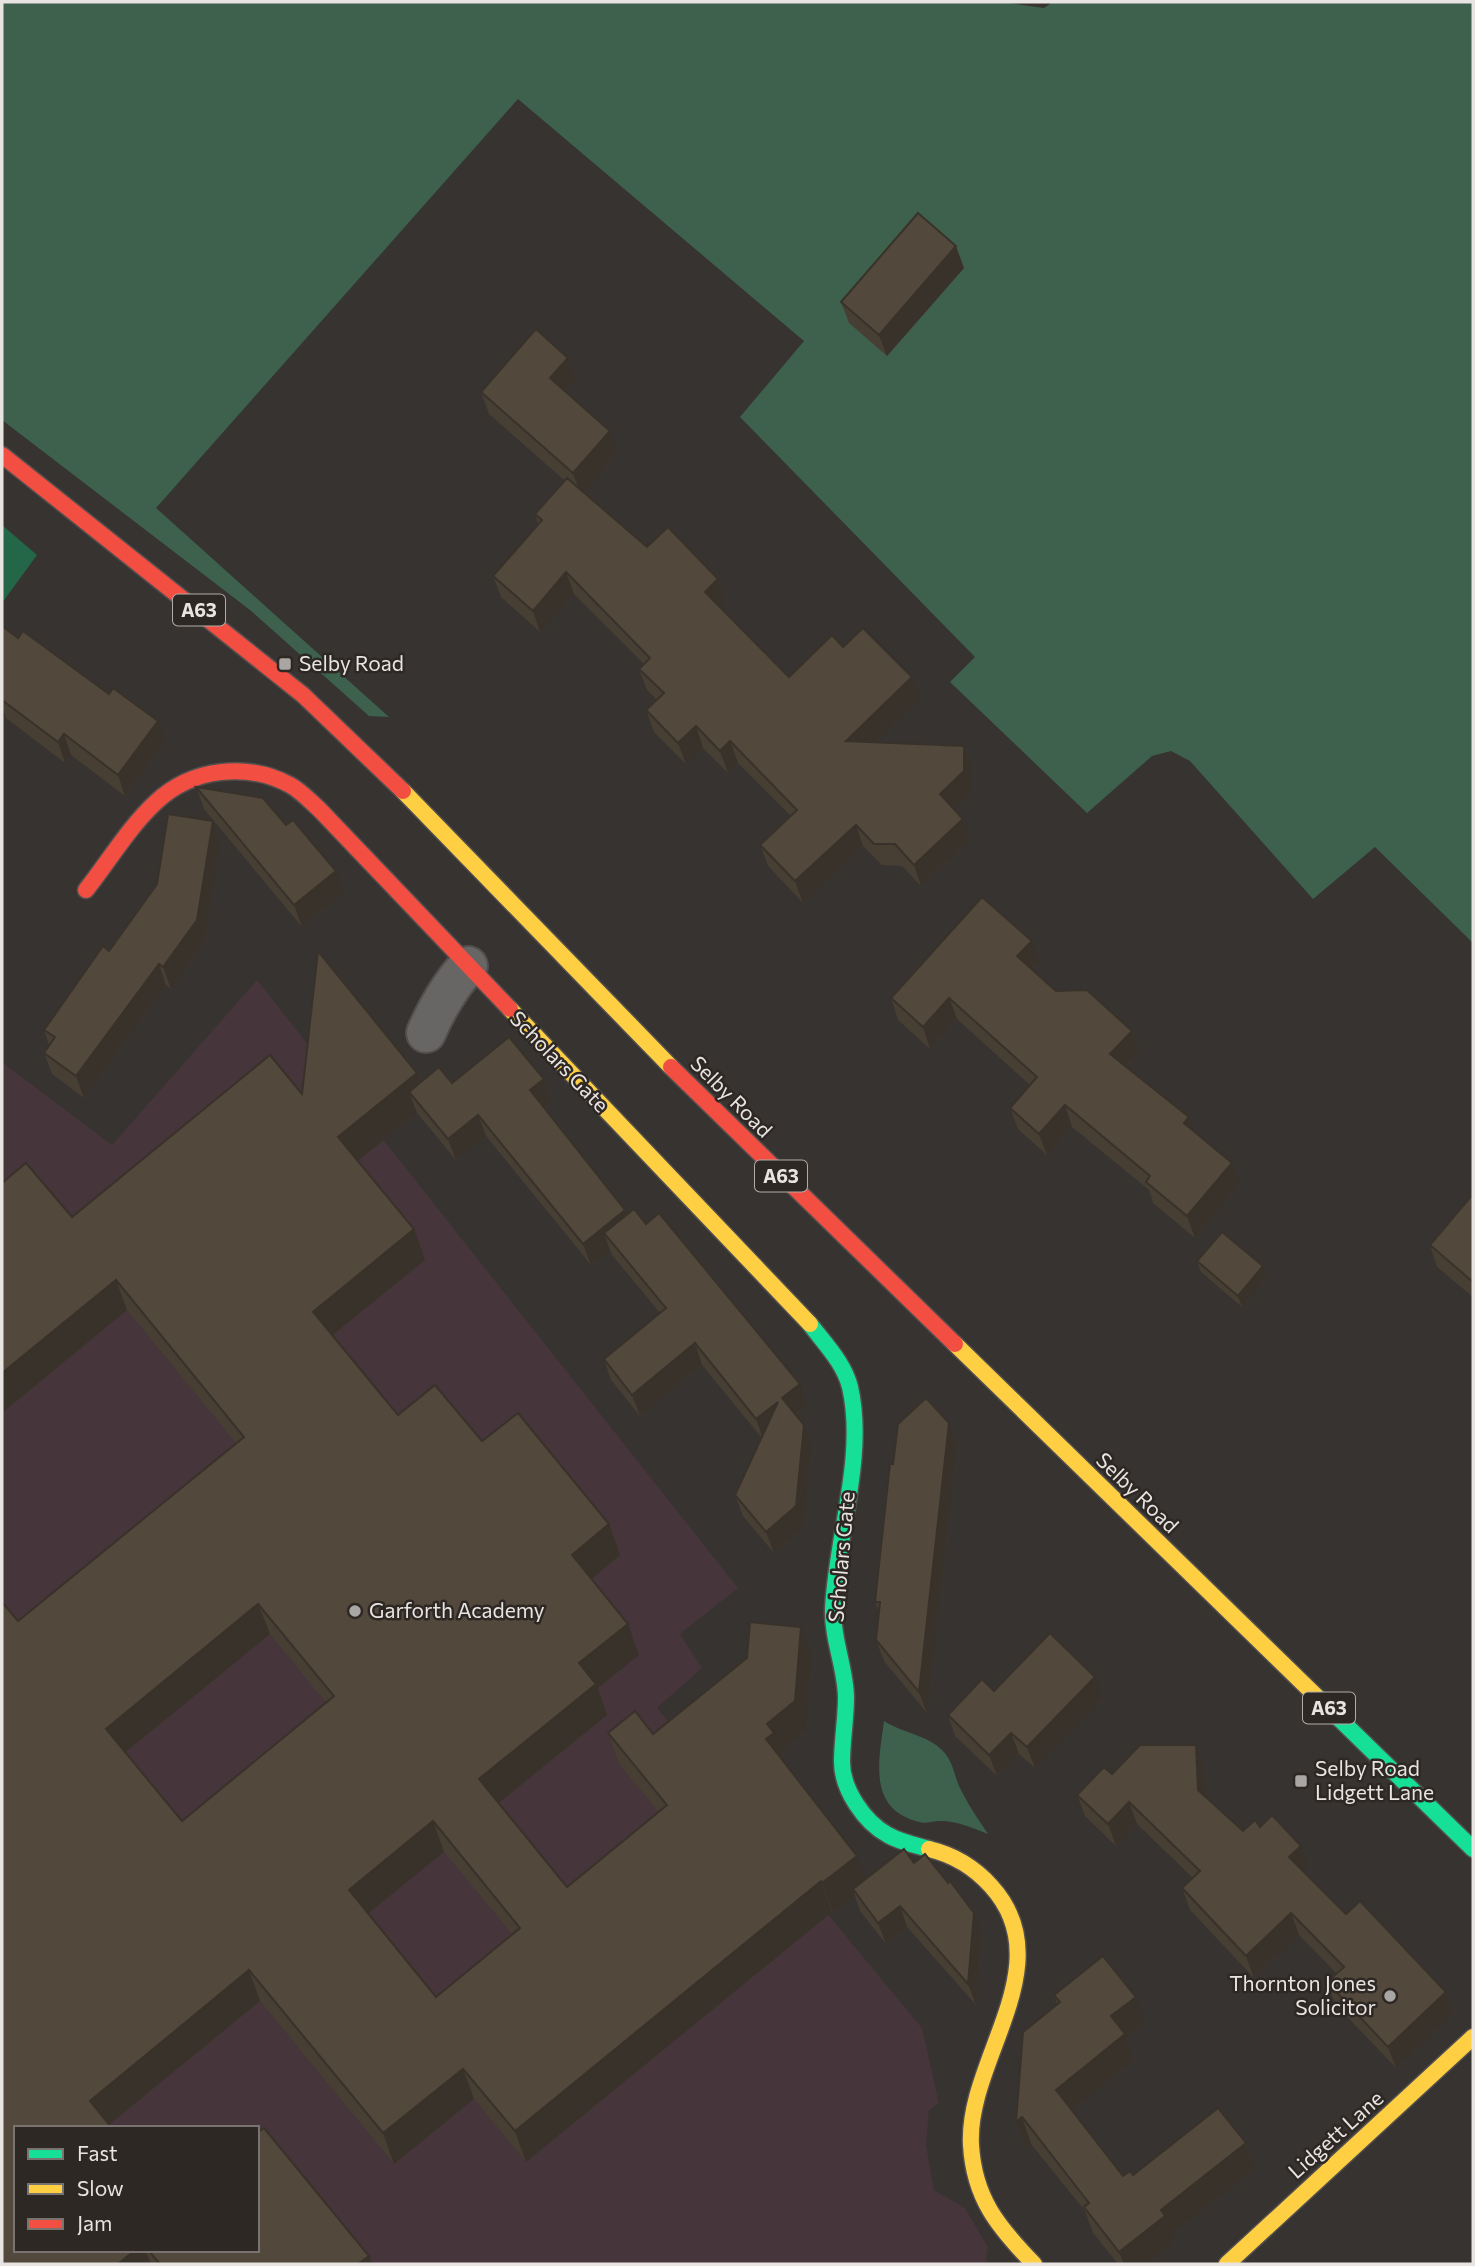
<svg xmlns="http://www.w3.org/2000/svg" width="1475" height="2266" font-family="Commissioner,sans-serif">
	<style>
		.education { fill: #46353b; fill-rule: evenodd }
		.green { fill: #3e614e }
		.forest { fill: #236648 }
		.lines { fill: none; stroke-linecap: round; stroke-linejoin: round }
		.street-casing { stroke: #524f4e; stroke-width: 42 }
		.fast-casing { stroke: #524f4e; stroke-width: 19 }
		.slow-casing { stroke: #524f4e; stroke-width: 19 }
		.jam-casing { stroke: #524f4e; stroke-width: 19 }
		.street { stroke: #676665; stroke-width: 38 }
		.fast { stroke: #16e098; stroke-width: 16 }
		.slow { stroke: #ffcf43; stroke-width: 16 }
		.jam { stroke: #f24e42; stroke-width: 16 }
		.wall { fill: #473e34; fill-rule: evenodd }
		.shaded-wall { fill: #39322a }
		.building { fill: #52483c; stroke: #39322a; stroke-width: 2; fill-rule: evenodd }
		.poi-dot { fill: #aaa6a4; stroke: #2e2825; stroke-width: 2.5 }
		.labels { text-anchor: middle; stroke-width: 5; stroke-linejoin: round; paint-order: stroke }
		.shield { fill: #2e2825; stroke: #b0aca9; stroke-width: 2 }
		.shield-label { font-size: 19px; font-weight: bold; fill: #e8e4e2 }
		.poi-label { font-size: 21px; fill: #e8e4e2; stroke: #2e2825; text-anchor: start }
		.street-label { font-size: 21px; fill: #e8e4e2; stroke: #2e2825 }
	</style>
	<rect width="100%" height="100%" fill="#363331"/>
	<!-- education -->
	<path class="education" d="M257,980L738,1588L680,1634L702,1668L657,1708L922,2028L939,2103L929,2110L926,2145L934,2190L965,2208L988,2247L986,2260L990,2264H2V1062L112,1145ZM16,2128H257V2250H16Z"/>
	<!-- green -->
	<g class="green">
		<path d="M2,2H1001L1044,8L1053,2H1473V943L1375,847L1313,899L1190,761L1171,751L1152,756L1087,813L950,682L975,657L740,417L804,341L518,99L156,508L389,717L369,716L250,610L2,420Z"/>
		<path d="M884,1721C902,1733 928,1735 943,1751C953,1762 954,1774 959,1786C967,1803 978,1819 988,1834C973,1828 957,1821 941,1821C933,1821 926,1824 919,1822C867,1809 879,1760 884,1721Z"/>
	</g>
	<!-- forest -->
	<path class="forest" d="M2,525L37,555L2,603Z"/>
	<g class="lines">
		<!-- street casing -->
		<g class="street-casing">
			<path id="street" d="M426,1033C437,1008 449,986 468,966"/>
		</g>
		<!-- fast casing -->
		<g class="fast-casing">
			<g id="fast">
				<path d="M810,1324C825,1344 844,1363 850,1387C866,1457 836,1538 833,1609C832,1639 846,1669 846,1698C846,1719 842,1740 842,1762C842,1789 864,1822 888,1835C900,1842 915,1845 929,1849"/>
				<path d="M1316,1696L1473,1849"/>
			</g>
		</g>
		<!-- slow casing -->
		<g class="slow-casing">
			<g id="slow">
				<path d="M403,791L671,1067"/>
				<path d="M510,1009L810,1324"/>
				<path d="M955,1344L1316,1696"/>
				<path d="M929,1849C954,1855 974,1867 991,1886C1063,1965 966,2060 971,2145C974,2198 998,2227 1034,2264"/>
				<path d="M1227,2264L1473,2037"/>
			</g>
		</g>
		<!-- jam casing -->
		<g class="jam-casing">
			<g id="jam">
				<path d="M2,455L303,695L403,791"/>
				<path d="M86,890C109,861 129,827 156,802C192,768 247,762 290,785C301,791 310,801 319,809L510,1009"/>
				<path d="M671,1067L955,1344"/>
			</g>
		</g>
		<!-- street -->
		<use href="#street" class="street"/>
		<!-- fast -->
		<use href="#fast" class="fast"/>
		<!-- slow -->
		<use href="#slow" class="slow"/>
		<!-- jam -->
		<use href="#jam" class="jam"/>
	</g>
	<!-- wall -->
	<g class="wall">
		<path d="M964,268L887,356L849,323L841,302Z"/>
		<path d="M568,358L576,379L565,391L618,452L583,492L647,547L718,579L726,600L719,606L789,677L843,647L920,699L875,742L972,767V792L954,809L963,819L971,840L921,886L902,866L882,865L863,846L803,903L768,866L760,845L791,816L738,763L728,773L703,748L686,764L654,732L646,710L657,700L647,690L639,669L644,664L574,594L540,632L501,597L493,576L538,524L535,514L564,480L489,414L481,392Z"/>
		<path d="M2,626L166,741L125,796L71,755L65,763L6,718L5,720L2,718Z"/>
		<path d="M196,787L343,893L302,927L204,809Z"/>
		<path d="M213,821L220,842L205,941L171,989L166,985L84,1098L52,1074L44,1053L49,1045L44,1030L109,951Z"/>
		<path d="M1039,962L1032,970L1056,991L1132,1031L1139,1052L1126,1067L1194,1131L1239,1184L1195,1238L1153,1203L1149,1190L1072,1127L1047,1155L1018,1129L1010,1108L1030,1085L957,1019L930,1049L898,1020L891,998Z"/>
		<path d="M417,1073L420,1082L452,1083L544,1079L551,1101L543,1107L625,1210L626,1215L646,1224L807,1405L796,1415L812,1446L804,1527L774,1553L743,1516L735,1495L761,1437L702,1365L640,1416L611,1380L604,1359L660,1313L612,1255L610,1250L591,1265L486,1136L456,1160L417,1113L357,1161L414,1229L425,1260L332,1335L398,1415L482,1441L620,1555L591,1579L628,1624L639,1655L598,1688L607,1715L499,1803L567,1887L659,1812L619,1764L608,1733L653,1734L812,1657L806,1731L781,1752L784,1763L865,1880L914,1863L982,1934L976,2005L907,1927L886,1944L860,1911L855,1896L833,1913L832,1912L526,2162L474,2099L394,2164L260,2001L109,2125L16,2250H257L369,2256L372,2264H2L18,1621L236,1443L127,1310L2,1413V1183L72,1217L302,1094ZM270,1634L326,1703L182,1821L125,1752ZM444,1852L512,1934L436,1997L368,1913Z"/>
		<path d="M1473,1194V1297L1437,1267L1430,1245Z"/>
		<path d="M1197,1261L1263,1266L1267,1277L1242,1307L1201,1272Z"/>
		<path d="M949,1423L957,1444L927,1713L884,1661L876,1640L879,1611L875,1602L893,1464Z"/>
		<path d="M994,1691L1103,1699L1035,1768L1019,1754L997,1776L955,1736L948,1715Z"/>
		<path d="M1204,1766L1205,1796L1243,1831L1260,1827L1309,1867L1304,1872L1346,1914L1446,1992L1454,2013L1396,2068L1335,2004L1327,1982L1337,1974L1299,1935L1254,1978L1190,1910L1182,1888L1193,1878L1137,1824L1116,1846L1085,1816L1077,1795L1112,1774Z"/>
		<path d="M1054,1995L1145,2023L1126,2038L1134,2060L1072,2110L1123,2176L1133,2175L1246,2143L1255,2169L1172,2234L1175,2242L1147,2264H1118L1093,2233L1085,2211L1031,2144L1025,2148L1016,2122L1057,2004Z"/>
	</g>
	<!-- shaded-wall -->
	<g class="shaded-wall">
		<path d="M956,246L964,268L887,356L879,335Z"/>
		<path d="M568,358L576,379L558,399L550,378Z"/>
		<path d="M610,431L618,452L581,495L573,473Z"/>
		<path d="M566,572L574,594L540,632L533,611Z"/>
		<path d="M718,579L726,600L713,613L705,592Z"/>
		<path d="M912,677L920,699L854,762L846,741Z"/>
		<path d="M2,706L6,718L5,720L2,712Z"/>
		<path d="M158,721L166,741L125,796L118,775Z"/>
		<path d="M696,726L703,748L686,764L678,743Z"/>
		<path d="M64,734L71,755L65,763L58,742Z"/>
		<path d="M730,741L738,763L728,773L720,751Z"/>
		<path d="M964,746L972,767V792L948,815L940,794Z"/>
		<path d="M963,819L971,840L921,886L914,865Z"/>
		<path d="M213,821L220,842L205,941L171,989L163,967Z"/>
		<path d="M856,825L863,846L803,903L795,881Z"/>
		<path d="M336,871L343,893L302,927L294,905Z"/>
		<path d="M1032,941L1039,962L1025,977L1017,956Z"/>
		<path d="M159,964L166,985L84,1098L76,1076Z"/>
		<path d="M949,998L957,1019L930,1049L923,1027Z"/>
		<path d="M1132,1031L1139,1052L1118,1075L1110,1054Z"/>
		<path d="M417,1073L428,1103L409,1092L417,1113L349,1168L338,1137Z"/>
		<path d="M544,1079L551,1101L538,1112L530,1090Z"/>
		<path d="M1065,1105L1072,1127L1047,1155L1039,1134Z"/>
		<path d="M478,1115L486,1136L456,1160L448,1139Z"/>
		<path d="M1189,1117L1196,1138L1184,1123Z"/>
		<path d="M1232,1163L1239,1184L1195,1238L1187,1216Z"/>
		<path d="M625,1210L632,1231L604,1233L610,1250L591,1265L583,1244Z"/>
		<path d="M414,1229L425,1260L324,1342L313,1312Z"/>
		<path d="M1263,1266L1267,1277L1242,1307L1238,1296Z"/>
		<path d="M116,1280L127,1310L2,1413V1373Z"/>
		<path d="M695,1343L702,1365L640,1416L632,1395Z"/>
		<path d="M800,1384L807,1405L790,1419L782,1398Z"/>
		<path d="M778,1402L764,1441L756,1419Z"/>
		<path d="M949,1423L957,1444L927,1713L919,1692Z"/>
		<path d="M804,1425L812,1446L804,1527L774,1553L766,1532Z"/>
		<path d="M609,1524L620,1555L583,1586L572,1555Z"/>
		<path d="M258,1604L270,1634L117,1759L106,1729Z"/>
		<path d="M628,1624L639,1655L598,1688L607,1715L490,1810L479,1779L579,1663Z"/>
		<path d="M801,1627L812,1657L806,1731L781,1752L785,1764L766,1739L767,1724Z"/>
		<path d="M1095,1677L1103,1699L1035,1768L1027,1747Z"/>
		<path d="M1011,1733L1019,1754L997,1776L989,1755Z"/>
		<path d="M1196,1745L1204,1766L1206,1811L1198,1790Z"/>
		<path d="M1129,1802L1137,1824L1116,1846L1108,1824Z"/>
		<path d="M433,1821L444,1852L360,1920L349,1890Z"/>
		<path d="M1301,1846L1309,1867L1297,1879L1289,1857Z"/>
		<path d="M857,1856L868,1886L853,1889L855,1896L833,1913L822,1883Z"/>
		<path d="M821,1881L832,1912L526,2162L515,2131Z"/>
		<path d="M900,1906L907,1927L886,1944L878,1923Z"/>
		<path d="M974,1913L982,1934L976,2005L968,1984Z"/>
		<path d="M1291,1913L1299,1935L1254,1978L1246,1956Z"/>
		<path d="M249,1970L260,2001L105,2128L90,2101Z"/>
		<path d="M1446,1992L1454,2013L1396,2068L1388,2047Z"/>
		<path d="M1136,1997L1145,2023L1126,2038L1134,2060L1065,2116L1056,2090L1111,2016Z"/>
		<path d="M463,2069L474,2099L394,2164L383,2133Z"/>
		<path d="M1022,2117L1031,2144L1025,2148L1016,2122Z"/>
		<path d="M1246,2143L1255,2169L1172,2234L1175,2242L1147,2264H1124L1119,2252L1161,2210Z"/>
		<path d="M135,2250H145L151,2264H118Z"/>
		<path d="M369,2256L372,2264H358Z"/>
	</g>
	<!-- building -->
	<g class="building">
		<path d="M918,213L956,246L879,335L841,302Z"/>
		<path d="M536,329L568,358L550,378L610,431L573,473L481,392Z"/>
		<path d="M567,478L647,547L668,527L718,579L705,592L789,677L832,635L843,647L863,628L912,677L846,741L964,746V771L940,794L963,819L914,865L895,844H874L856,825L795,881L760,845L797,810L730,741L720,751L696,726L678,743L646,710L664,693L639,669L650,658L566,572L533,611L493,576L542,520L535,514Z"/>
		<path d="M2,626L18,638L23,631L109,694L113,688L158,721L118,775L64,734L58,742L2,700Z"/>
		<path d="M196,787L263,798L286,825L293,820L336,871L294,905Z"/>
		<path d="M168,814L213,821L197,920L163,967L159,964L76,1076L44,1053L55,1037L44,1030L103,946L109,951L157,884Z"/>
		<path d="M982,897L1032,941L1017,956L1056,991L1087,990L1132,1031L1110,1054L1189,1117L1184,1123L1232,1163L1187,1216L1146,1182L1150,1176L1065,1105L1039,1134L1010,1108L1037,1077L949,998L923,1027L891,998Z"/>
		<path d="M318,951L417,1073L338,1137L414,1229L313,1312L398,1415L435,1385L482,1441L518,1413L609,1524L572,1555L628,1624L579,1663L596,1684L479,1779L567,1887L667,1805L608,1733L635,1711L653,1734L747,1658L750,1622L801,1627L795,1701L767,1724L774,1733L766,1739L857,1856L822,1883L821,1881L515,2131L463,2069L383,2133L249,1970L90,2101L112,2128H16V2250H135L118,2264H2V1602L18,1621L244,1437L116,1280L2,1373V1183L26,1163L72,1217L270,1055L302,1094ZM258,1604L334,1696L182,1821L106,1729ZM433,1821L520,1928L436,1997L349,1890Z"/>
		<path d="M509,1037L544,1079L530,1090L625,1210L583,1244L478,1115L448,1139L409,1092L439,1067L452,1083Z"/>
		<path d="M1473,1194V1282L1430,1245Z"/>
		<path d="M634,1209L646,1224L659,1213L800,1384L782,1398L804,1425L796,1506L766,1532L735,1495L778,1402L756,1419L695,1343L632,1395L604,1359L666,1308L604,1233Z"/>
		<path d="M1222,1232L1263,1266L1238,1296L1197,1261Z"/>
		<path d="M926,1398L949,1423L919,1692L876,1640L880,1602H875L890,1464H893L898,1424Z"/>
		<path d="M1050,1633L1095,1677L1027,1747L1011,1733L989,1755L948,1715L982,1679L994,1691Z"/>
		<path d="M1140,1745H1196L1198,1790L1243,1831L1255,1820L1260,1827L1272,1815L1301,1846L1289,1857L1346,1914L1360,1901L1446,1992L1388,2047L1327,1982L1344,1967L1291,1913L1246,1956L1182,1888L1200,1871L1129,1802L1108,1824L1077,1795L1104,1767L1112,1774Z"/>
		<path d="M904,1849L914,1863L925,1854L948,1883L950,1881L974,1913L968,1984L900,1906L878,1923L853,1889Z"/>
		<path d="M1103,1956L1136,1997L1111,2016L1125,2034L1056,2090L1123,2176L1130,2171L1133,2175L1218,2108L1246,2143L1161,2210L1165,2216L1119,2252L1084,2207L1089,2203L1022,2117L1016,2122L1023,2032L1060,2002L1054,1995Z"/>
		<path d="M264,2128L369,2256L358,2264H160L148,2250H257V2133Z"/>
	</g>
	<!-- markers -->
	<g class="poi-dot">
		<rect x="278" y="657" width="14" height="14" rx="3.5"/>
		<circle cx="355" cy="1611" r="7"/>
		<rect x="1294" y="1774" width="14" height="14" rx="3.5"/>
		<circle cx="1390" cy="1996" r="7"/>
	</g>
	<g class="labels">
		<!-- shield labels -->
		<g class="shield">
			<rect x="173" y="594.5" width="52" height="31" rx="5"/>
			<rect x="755" y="1160.5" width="52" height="31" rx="5"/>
			<rect x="1303" y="1692.5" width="52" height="31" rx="5"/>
		</g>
		<g class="shield-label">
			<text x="199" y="617">A63</text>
			<text x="781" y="1183">A63</text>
			<text x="1329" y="1715">A63</text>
		</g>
		<!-- poi labels -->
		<g class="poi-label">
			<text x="299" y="671">Selby Road</text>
			<text x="369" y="1618">Garforth Academy</text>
			<text x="1315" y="1776">Selby Road<tspan x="1315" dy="24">Lidgett Lane</tspan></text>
			<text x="1376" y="1991" text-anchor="end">Thornton Jones<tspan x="1376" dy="24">Solicitor</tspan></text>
		</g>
		<!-- street labels -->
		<g class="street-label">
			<text transform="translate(559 1062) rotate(46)" y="7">Scholars Gate</text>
			<text transform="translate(731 1097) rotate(45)" y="7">Selby Road</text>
			<text transform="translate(1137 1493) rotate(44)" y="7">Selby Road</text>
			<text transform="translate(842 1557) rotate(-85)" y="7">Scholars Gate</text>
			<text transform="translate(1336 2135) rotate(-42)" y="7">Lidgett Lane</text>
		</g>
	</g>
	<!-- border -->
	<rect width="1475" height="2266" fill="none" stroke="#e8e4e2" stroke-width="7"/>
	<!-- legend -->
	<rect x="14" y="2126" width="245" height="126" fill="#2e2825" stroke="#787371" stroke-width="2"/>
	<rect x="28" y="2149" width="35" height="10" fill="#16e098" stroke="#787371" stroke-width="2"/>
	<text x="77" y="2161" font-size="21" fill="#e8e4e2">Fast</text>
	<rect x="28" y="2184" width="35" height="10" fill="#ffcf43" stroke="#787371" stroke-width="2"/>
	<text x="77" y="2196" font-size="21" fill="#e8e4e2">Slow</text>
	<rect x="28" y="2219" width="35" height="10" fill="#f24e42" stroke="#787371" stroke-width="2"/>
	<text x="77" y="2231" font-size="21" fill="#e8e4e2">Jam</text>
</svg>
